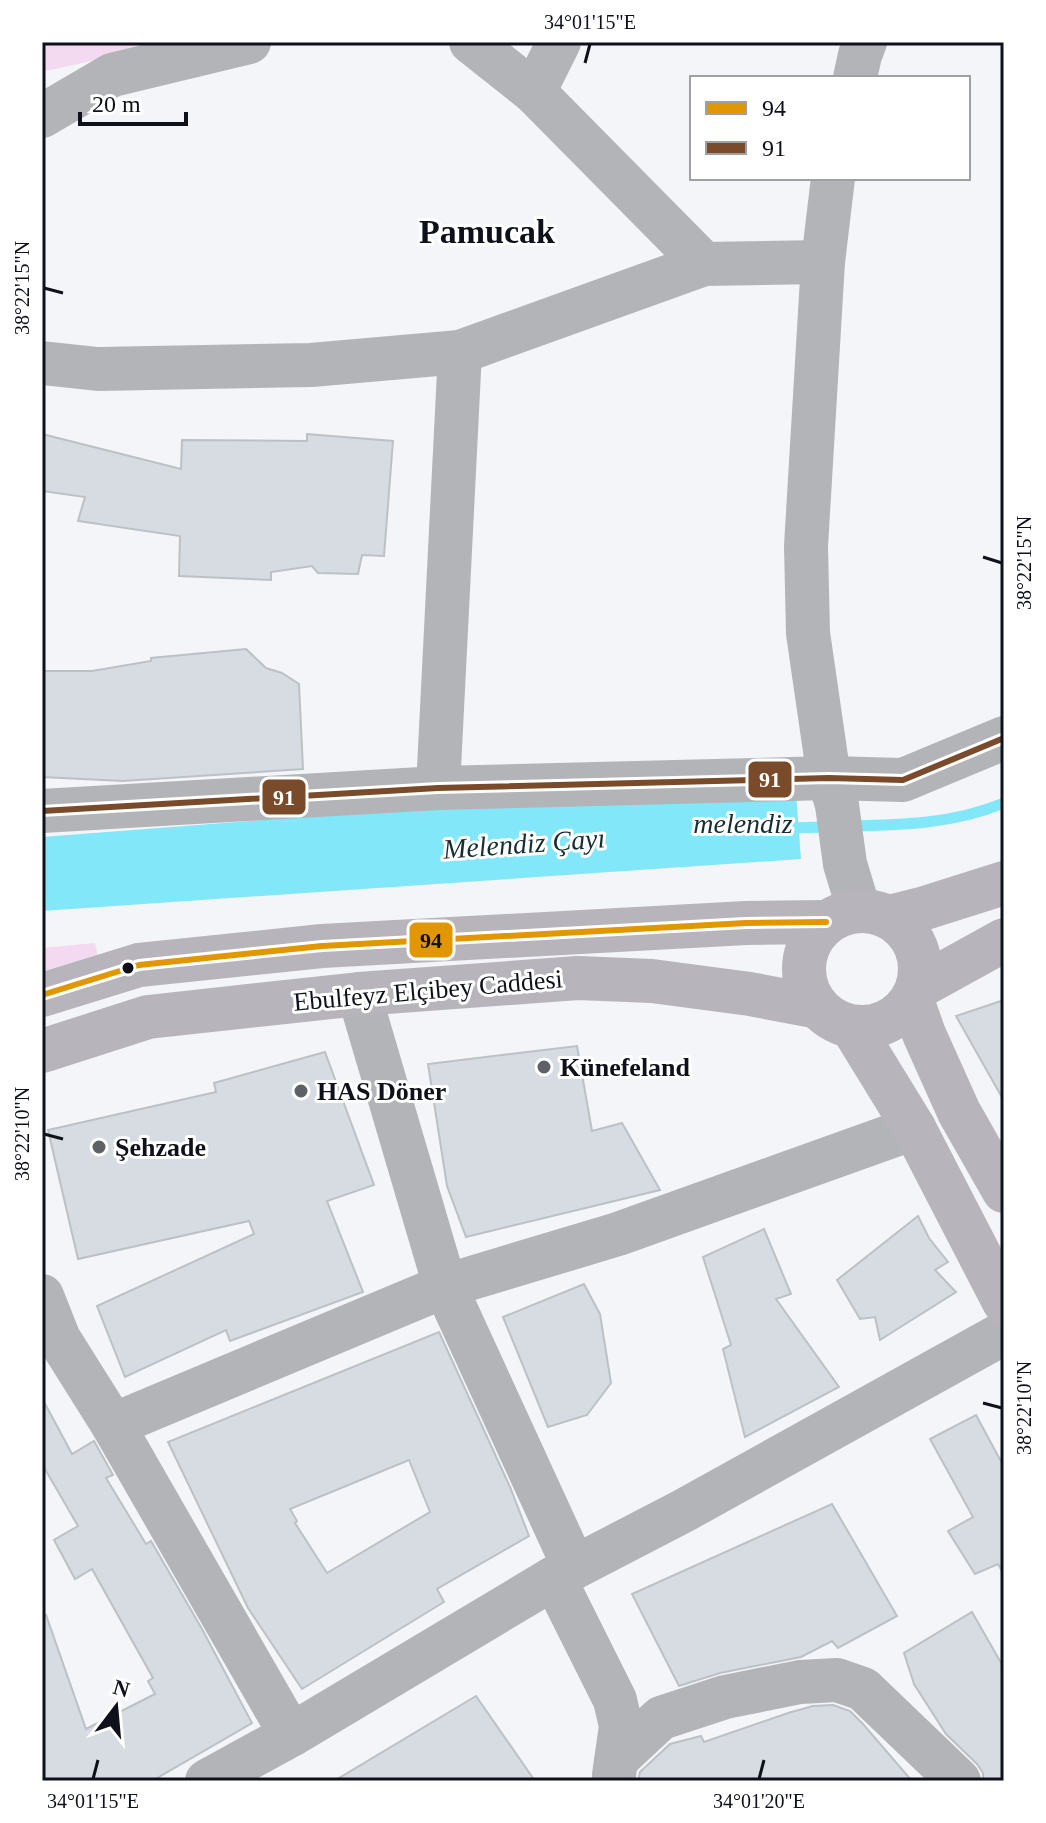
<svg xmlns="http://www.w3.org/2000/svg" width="1046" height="1823" font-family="'Times New Roman',serif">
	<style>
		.green { fill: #f3daf1 }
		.water { fill: #82e8f9 }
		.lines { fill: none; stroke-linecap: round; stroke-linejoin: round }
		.stream { stroke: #82e8f9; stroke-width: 11 }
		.building { fill: #d6dce1; stroke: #bcc1c6; stroke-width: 2; fill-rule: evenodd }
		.minor { stroke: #b3b4b7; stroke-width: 44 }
		.major { stroke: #b7b5bb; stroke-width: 44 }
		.bus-1-casing { stroke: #fff; stroke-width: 12 }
		.bus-2-casing { stroke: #fff; stroke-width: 12 }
		.bus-1 { stroke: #e09703; stroke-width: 6 }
		.bus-2 { stroke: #7a4b2a; stroke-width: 6 }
		.ticks { fill: none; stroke: #0e111a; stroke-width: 3 }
		.bus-dot { fill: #0e111a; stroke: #fff; stroke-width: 3 }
		.poi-dot { fill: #5e6168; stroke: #fff; stroke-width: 3 }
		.labels { text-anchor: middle; stroke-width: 6; stroke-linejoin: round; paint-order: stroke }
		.street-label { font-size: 26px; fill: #0e111a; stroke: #fff }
		.poi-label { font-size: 26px; font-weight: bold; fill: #0e111a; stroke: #fff; text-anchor: start }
		.water-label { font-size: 28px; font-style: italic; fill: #162e32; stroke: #fff }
		.district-label { font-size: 34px; font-weight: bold; fill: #0e111a; stroke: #fff }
		.line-badge { stroke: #fff; stroke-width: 3 }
		.badge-label { font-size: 22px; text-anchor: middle; font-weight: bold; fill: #fff }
		.pale-badge-label { font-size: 22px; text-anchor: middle; font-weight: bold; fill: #111 }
		.neatline { fill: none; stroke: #0e111a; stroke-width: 3 }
		.ticks-label { font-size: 20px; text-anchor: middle; fill: #0e111a }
	</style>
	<rect width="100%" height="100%" fill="#f4f5f8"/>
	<!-- green -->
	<g class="green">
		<path d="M42,42H177L46,71L42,63Z"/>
		<path d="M95,943L99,962L42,976V948Z"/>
	</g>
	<!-- water -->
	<path class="water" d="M795,779L801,859L42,911V837Z"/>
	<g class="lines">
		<!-- stream -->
		<g class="stream">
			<path d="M848,826C902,825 953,824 1004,803"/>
			<path d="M784,828L830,827"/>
		</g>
	</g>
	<!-- building -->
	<g class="building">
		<path d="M42,434L181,469L182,440L307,441V434L393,441L384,556L362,555L358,574L318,573L312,566L271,572V580L179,576L180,536L78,521L85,497L42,491Z"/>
		<path d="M246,649L266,668L282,673L299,684L303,769L123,781L42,777V671H92L151,661V658Z"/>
		<path d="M1004,1000V1101L956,1016Z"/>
		<path d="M577,1046L592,1131L622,1123L660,1190L466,1237L447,1186L428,1064Z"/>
		<path d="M325,1052L374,1185L327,1201L363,1292L230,1341L226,1330L125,1377L97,1306L254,1234L249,1221L78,1259L48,1130L216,1092L214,1083Z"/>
		<path d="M918,1216L929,1238L948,1262L935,1270L956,1292L880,1340L875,1317L860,1319L837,1280Z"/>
		<path d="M764,1229L791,1294L776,1299L839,1387L745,1437L723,1349L731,1345L703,1257Z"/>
		<path d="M584,1284L600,1314L611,1383L587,1415L548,1427L503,1317Z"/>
		<path d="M439,1332L510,1487L529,1536L437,1589L444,1602L302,1689L248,1608L168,1442ZM409,1460L430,1512L327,1573L295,1523L297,1521L290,1509Z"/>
		<path d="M42,1398L72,1454L94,1441L113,1475L106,1478L146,1544L151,1541L202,1629L252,1723L152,1781H42V1616L46,1615L86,1729L155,1694L148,1681L153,1678L92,1569L75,1579L54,1540L78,1526L42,1464Z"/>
		<path d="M976,1415L1004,1467V1575L998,1564L975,1574L948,1531L973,1517L930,1439Z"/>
		<path d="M832,1504L897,1616L838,1648L832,1641L801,1657L720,1673L679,1686L632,1594Z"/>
		<path d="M972,1612L1004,1668V1781H983V1773L977,1764L946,1734L914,1684L904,1653Z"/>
		<path d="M476,1696L535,1781H334Z"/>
		<path d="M833,1705L850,1711L863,1724L912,1781H638L640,1772L670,1744L701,1736L704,1742L788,1713L813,1706Z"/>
	</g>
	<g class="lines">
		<!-- minor -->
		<g class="minor">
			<path d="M471,42L534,92L704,264"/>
			<path d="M855,78L860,55L865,42"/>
			<path d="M534,92L559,42"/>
			<path d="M42,116L112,75L249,42"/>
			<path d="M833,178L823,262L806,546L808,633L829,778L837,805L845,864L859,910"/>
			<path d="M42,363L98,369L311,365L460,352L704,264L823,262"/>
			<path d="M438,788L460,352"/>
			<path d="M42,811L438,788L829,778L903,780L1004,738"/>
			<path d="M359,994L445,1286L574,1567"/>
			<path d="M42,1296L59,1339L113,1425L291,1735"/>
			<path d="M113,1425L445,1286L618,1234L914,1128"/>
			<path d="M554,1578L615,1700L621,1726L614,1775"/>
			<path d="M617,1759L661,1718L725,1697L800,1682L837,1680L863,1689L959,1781"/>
			<path d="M207,1781L291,1735L554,1578L683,1511L1004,1333"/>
		</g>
		<!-- major -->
		<g class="major">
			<circle cx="862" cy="969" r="58"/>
			<path d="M889,917L925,908L1004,883"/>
			<path d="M917,988L1004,940"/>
			<path d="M42,995L139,965L322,946L746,923L826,922"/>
			<path d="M912,1000L924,1034L959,1112L1004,1191"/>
			<path d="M852,1027L914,1128L1004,1302"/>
			<path d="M42,1051L148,1017L359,994L578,978L652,981L750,994L818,1007"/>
		</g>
		<!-- bus-1 casing -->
		<g class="bus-1-casing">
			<path id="bus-1" d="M42,995L139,965L322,946L746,923L826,922"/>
		</g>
		<!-- bus-2 casing -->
		<g class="bus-2-casing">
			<path id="bus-2" d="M42,811L438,788L829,778L903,780L1004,738"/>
		</g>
		<!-- bus-1 -->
		<use href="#bus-1" class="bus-1"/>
		<!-- bus-2 -->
		<use href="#bus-2" class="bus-2"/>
	</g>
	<!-- ticks -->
	<path class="ticks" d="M585,63L590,44M44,288L63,293M983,557L1002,563M44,1134L63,1139M983,1403L1002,1408M93,1779L98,1760M759,1779L764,1760"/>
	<!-- markers -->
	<circle class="bus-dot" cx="128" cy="968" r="7"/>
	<g class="poi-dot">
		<circle cx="544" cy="1067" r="8"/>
		<circle cx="301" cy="1091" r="8"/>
		<circle cx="99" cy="1147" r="8"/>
	</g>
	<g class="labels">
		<!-- street labels -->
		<g class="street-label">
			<text transform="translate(428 990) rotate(-5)" y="9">Ebulfeyz Elçibey Caddesi</text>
		</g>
		<!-- poi labels -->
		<g class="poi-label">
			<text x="560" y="1076">Künefeland</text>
			<text x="317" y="1100">HAS Döner</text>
			<text x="115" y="1156">Şehzade</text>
		</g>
		<!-- water labels -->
		<g class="water-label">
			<text x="743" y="833">melendiz</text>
			<text transform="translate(524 843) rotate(-4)" y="10">Melendiz Çayı</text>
		</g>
		<!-- district labels -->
		<g class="district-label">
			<text x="487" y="243">Pamucak</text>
		</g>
	</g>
	<g class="line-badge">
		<rect x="747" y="760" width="46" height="39" rx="8" fill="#7a4b2a"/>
		<rect x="261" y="778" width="46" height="38" rx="8" fill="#7a4b2a"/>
		<rect x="408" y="921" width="46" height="38" rx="8" fill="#e09703"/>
	</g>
	<g class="badge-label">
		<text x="770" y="787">91</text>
		<text x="284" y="805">91</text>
	</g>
	<g class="pale-badge-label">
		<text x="431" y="948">94</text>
	</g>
	<!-- border -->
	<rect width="1046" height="1823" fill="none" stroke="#ffffff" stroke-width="88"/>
	<!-- legend -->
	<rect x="690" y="76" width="280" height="104" fill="#ffffff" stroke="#9fa0a3" stroke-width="2"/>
	<rect x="706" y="102" width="40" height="12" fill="#e09703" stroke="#9fa0a3" stroke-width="2"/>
	<text x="762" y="116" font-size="24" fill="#0e111a">94</text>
	<rect x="706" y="142" width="40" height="12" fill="#7a4b2a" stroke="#9fa0a3" stroke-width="2"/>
	<text x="762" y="156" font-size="24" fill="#0e111a">91</text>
	<!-- north arrow -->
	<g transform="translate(116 1707) rotate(16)" stroke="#ffffff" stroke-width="6" paint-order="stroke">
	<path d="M0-6L14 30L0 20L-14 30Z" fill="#0e111a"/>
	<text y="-12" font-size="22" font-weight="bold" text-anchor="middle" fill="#0e111a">N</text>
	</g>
	<!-- scale -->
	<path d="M80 112v12h106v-12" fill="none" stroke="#0e111a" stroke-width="4"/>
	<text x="92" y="112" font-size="24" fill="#0e111a" stroke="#ffffff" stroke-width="6" paint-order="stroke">20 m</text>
	<rect x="44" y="44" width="958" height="1735" class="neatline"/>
	<g class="ticks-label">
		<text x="590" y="29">34°01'15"E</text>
		<text transform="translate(22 288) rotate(-90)" y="7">38°22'15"N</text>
		<text transform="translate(1024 563) rotate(-90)" y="7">38°22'15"N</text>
		<text transform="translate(22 1134) rotate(-90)" y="7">38°22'10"N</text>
		<text transform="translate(1024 1408) rotate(-90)" y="7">38°22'10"N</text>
		<text x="93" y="1808">34°01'15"E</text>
		<text x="759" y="1808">34°01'20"E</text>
	</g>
</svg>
